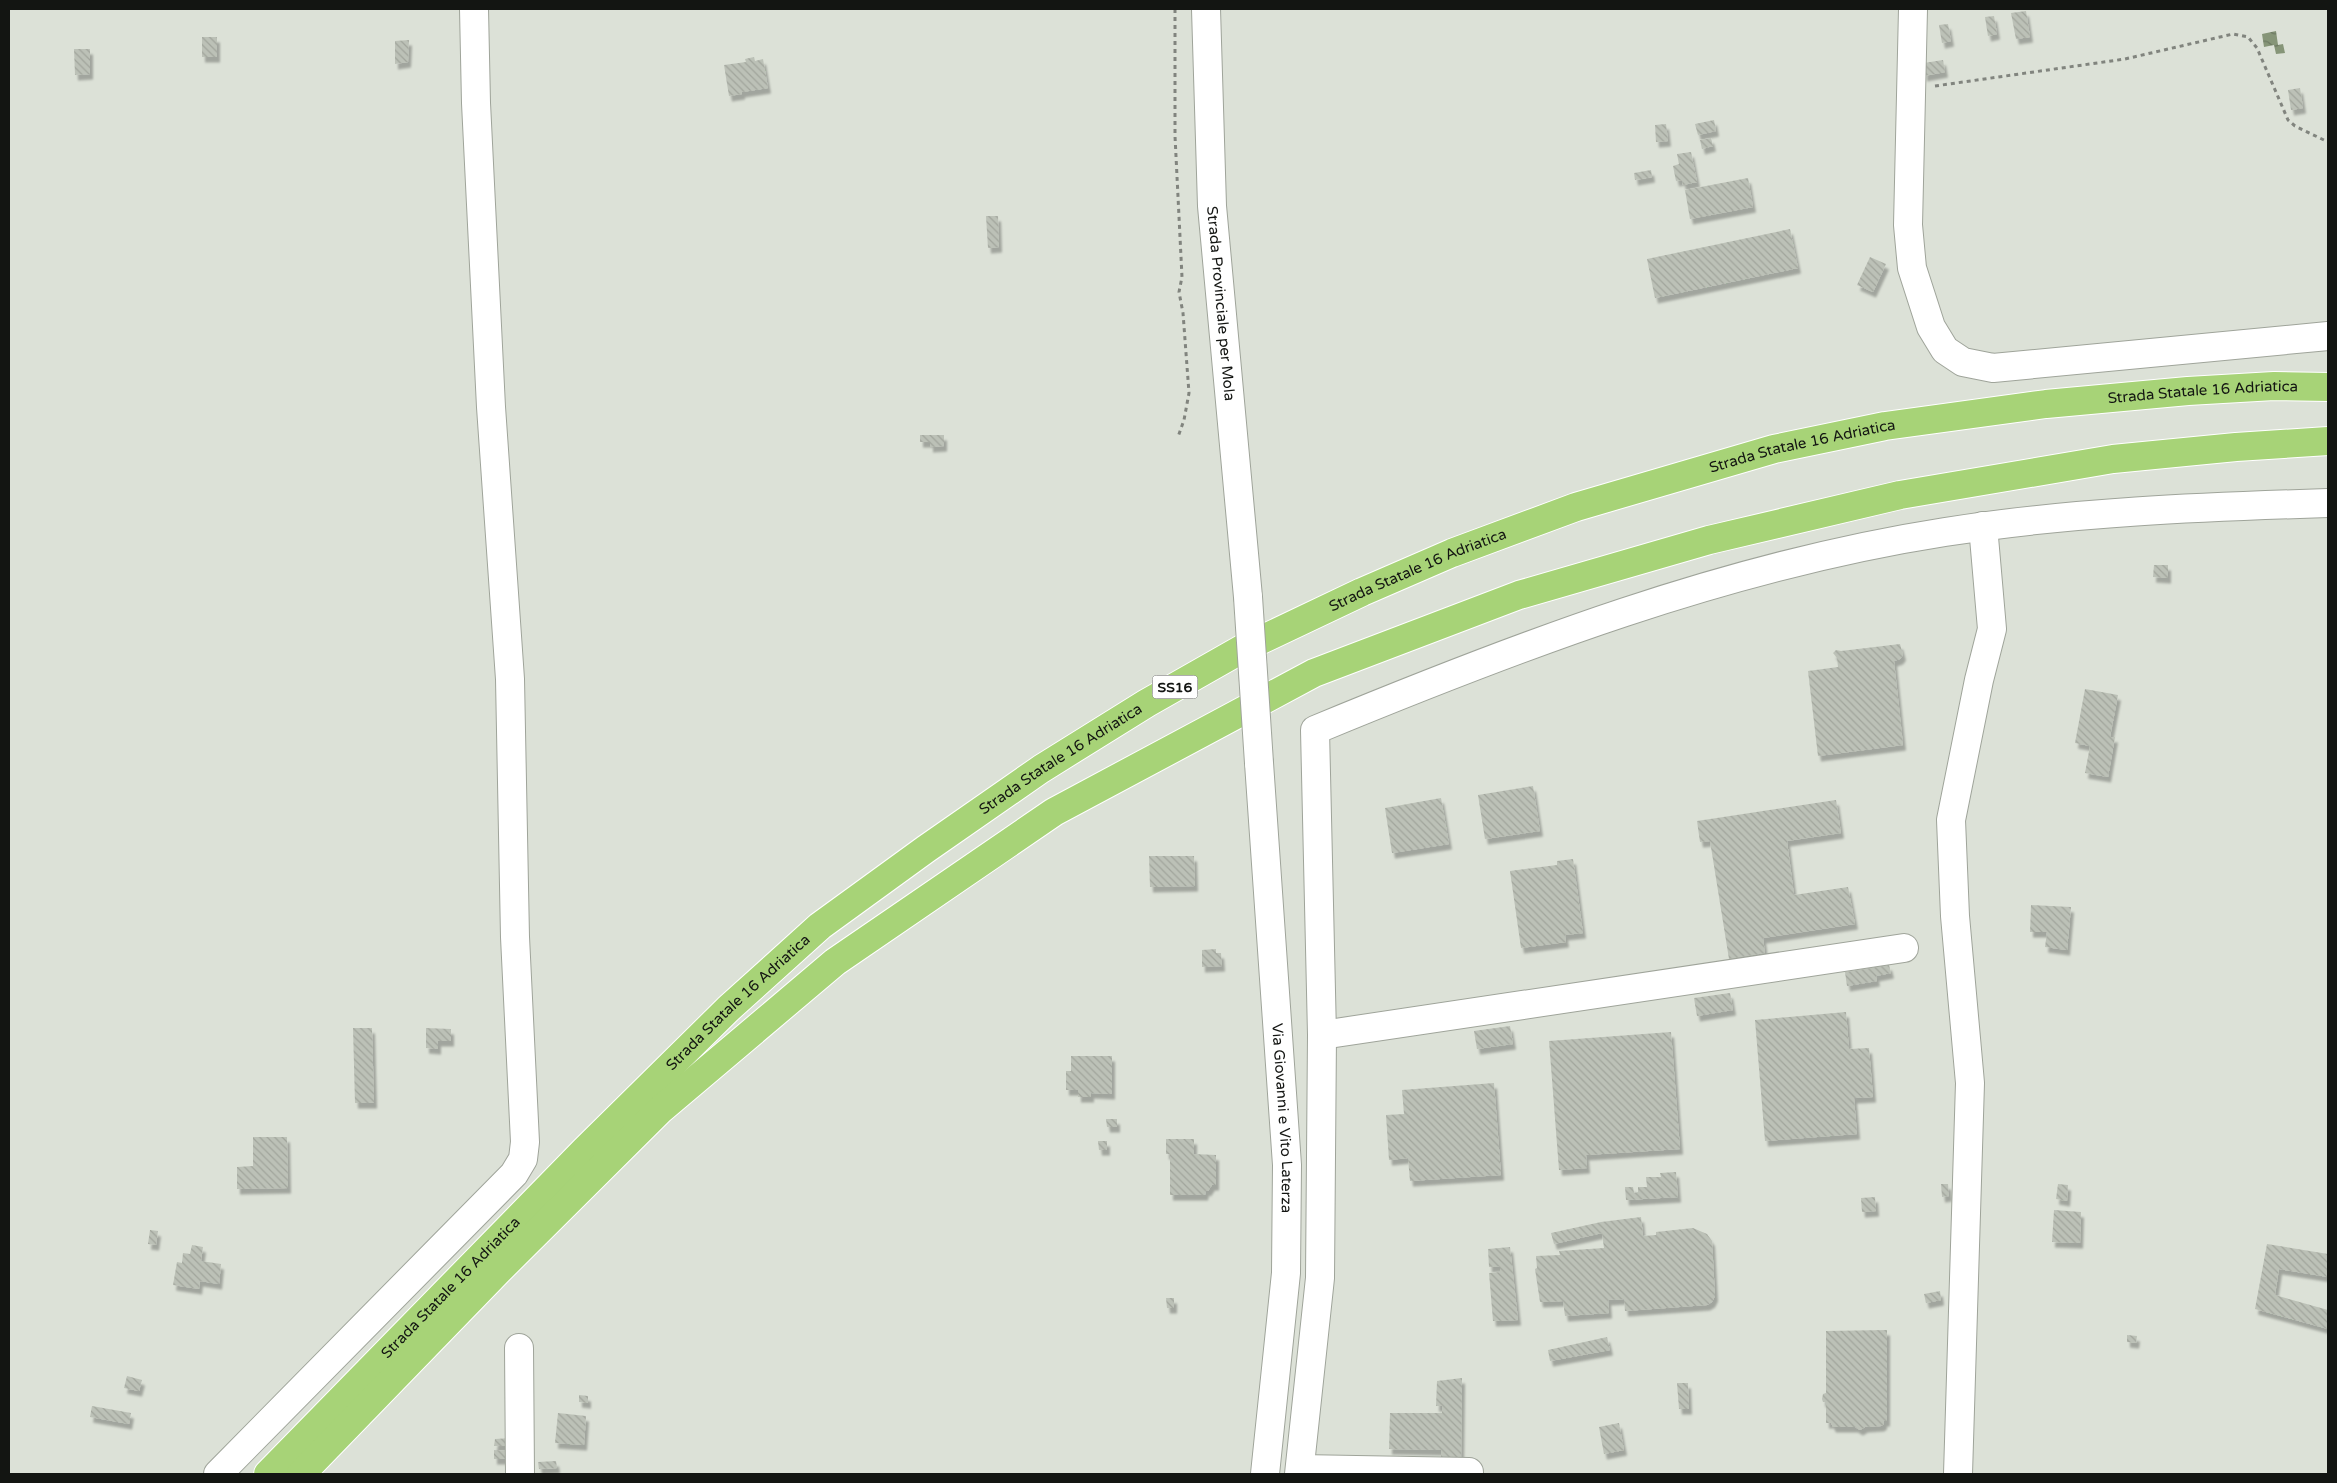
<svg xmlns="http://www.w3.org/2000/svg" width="2337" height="1483" font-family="'Varela Round',sans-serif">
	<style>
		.water { fill: url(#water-waves) }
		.building { fill: url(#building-back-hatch); filter: url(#shadow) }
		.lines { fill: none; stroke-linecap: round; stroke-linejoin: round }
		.minor-casing { stroke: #9fa49a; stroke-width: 30 }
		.highway-casing { stroke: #fff; stroke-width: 30 }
		.path { stroke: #81847e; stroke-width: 3; stroke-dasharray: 4 4; stroke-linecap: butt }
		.minor { stroke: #fff; stroke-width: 28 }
		.highway { stroke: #a7d377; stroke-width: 28 }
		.minor-bridge-casing { stroke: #9fa49a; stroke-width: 30; stroke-linecap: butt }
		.minor-bridge { stroke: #fff; stroke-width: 28 }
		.labels { text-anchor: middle; stroke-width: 5; stroke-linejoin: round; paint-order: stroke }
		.shield { fill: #fff; stroke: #5a5b59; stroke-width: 1 }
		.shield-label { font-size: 14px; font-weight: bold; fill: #131512 }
		.street-label { font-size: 15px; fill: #131512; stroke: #fff }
	</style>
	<defs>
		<pattern id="water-waves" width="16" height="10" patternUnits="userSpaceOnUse" patternTransform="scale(1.25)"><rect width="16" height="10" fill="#869578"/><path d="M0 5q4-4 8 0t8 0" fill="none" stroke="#6c7861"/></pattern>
		<pattern id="building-back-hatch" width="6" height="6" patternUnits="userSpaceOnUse" patternTransform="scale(1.25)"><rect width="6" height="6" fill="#bcc1b7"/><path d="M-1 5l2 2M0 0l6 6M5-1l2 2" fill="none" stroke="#a1a59c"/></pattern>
		<filter id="shadow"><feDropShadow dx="3" dy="5.5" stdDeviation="1" flood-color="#0004"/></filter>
	</defs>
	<rect width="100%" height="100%" fill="#dce1d7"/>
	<!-- water -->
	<path class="water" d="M2276,31L2278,45L2283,44L2285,53L2276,54L2274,45L2264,47L2262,34Z"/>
	<!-- building -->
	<g class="building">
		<path d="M2026,11L2030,37L2016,39L2011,13Z"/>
		<path d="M1994,16L1997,34L1988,36L1985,17Z"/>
		<path d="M1948,24L1951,41L1942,43L1939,25Z"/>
		<rect x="202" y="37" width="15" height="20"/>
		<path d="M409,40L408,62L395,64V41Z"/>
		<path d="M74,49H90V74L75,75Z"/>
		<path d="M754,57L755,61L763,59L768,88L742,92V94L729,96L724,65L746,62L745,59Z"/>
		<path d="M1943,60L1945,72L1924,76V63Z"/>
		<path d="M2300,88L2303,108L2291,110L2288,90Z"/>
		<path d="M1714,120L1716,131L1698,135L1695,124Z"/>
		<path d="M1666,124L1668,141L1656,142L1655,125Z"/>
		<path d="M1711,138L1713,146L1702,149L1700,140Z"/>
		<path d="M1691,152L1697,182L1683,185L1682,180L1676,181L1673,166L1679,164L1677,154Z"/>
		<path d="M1651,170L1652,177L1635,180L1634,173Z"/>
		<path d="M1748,178L1753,207L1690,219L1685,190Z"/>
		<path d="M986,216H998L999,247L988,248Z"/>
		<path d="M1790,229L1798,268L1655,298L1647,259Z"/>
		<path d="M1870,257L1886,264L1873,292L1857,285Z"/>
		<path d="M920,435H944V446L930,447V442H920Z"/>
		<path d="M2154,565H2168V578L2153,577Z"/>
		<path d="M1900,644L1903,655L1900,659L1894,661L1903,745L1818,756L1808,671L1838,667L1837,658L1833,653L1836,650L1841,651Z"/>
		<path d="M2085,689L2118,695L2110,737H2115L2108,777L2085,773L2090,746L2075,743Z"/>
		<path d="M1533,786L1540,831L1485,839L1478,795Z"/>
		<path d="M1441,798L1449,844L1392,853L1385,808Z"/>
		<path d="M1836,800L1841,833L1787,841L1794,895L1848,887L1855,924L1763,938L1765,953L1729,959L1710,841L1700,842L1697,821Z"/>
		<path d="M1149,856H1194L1195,886L1150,887Z"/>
		<path d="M1573,859L1583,933L1565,935L1566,942L1521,948L1510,871L1557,865V861Z"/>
		<path d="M2031,905L2071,907L2067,950L2045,947L2047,932H2030Z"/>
		<path d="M1216,949V953H1221L1222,966L1202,967V950Z"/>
		<path d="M1889,965L1891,973L1876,976L1877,981L1847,986L1845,972Z"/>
		<path d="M1730,993L1733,1010L1697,1016L1694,998Z"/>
		<path d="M1846,1012L1849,1049L1869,1048L1873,1097L1854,1098L1857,1134L1765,1141L1755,1020Z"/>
		<path d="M1510,1026L1513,1044L1477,1049L1474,1031Z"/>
		<path d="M353,1028H372L374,1103H355Z"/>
		<path d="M426,1028L451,1029V1041H438V1049L426,1048Z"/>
		<path d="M1671,1032L1680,1149L1586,1155L1587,1168L1559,1170L1549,1041Z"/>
		<path d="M1071,1056H1112V1094L1091,1093V1097H1078V1090H1066V1071H1071Z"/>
		<path d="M1494,1083L1501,1175L1410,1181L1408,1158L1389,1160L1386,1115L1404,1114L1402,1090Z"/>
		<path d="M1106,1119H1117V1127H1107Z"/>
		<path d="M253,1137H287L288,1188L237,1189V1167L253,1166Z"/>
		<path d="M1166,1139H1194V1154L1216,1155V1185H1212L1208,1191L1206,1190L1205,1195H1170V1154H1166Z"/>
		<path d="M1098,1141H1107V1150H1099Z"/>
		<path d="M1676,1172L1678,1197L1626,1200L1625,1187H1633L1634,1193L1638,1192V1187H1647L1646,1177H1661L1660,1173Z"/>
		<path d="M1941,1184H1948L1949,1196L1942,1197Z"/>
		<path d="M2058,1184L2068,1185L2067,1201L2056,1199Z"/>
		<path d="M1875,1197L1876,1211L1862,1212L1861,1198Z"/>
		<path d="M2054,1210L2081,1212L2080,1243L2052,1242Z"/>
		<path d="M1641,1217L1643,1236L1656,1235V1232L1693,1228L1707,1234L1712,1241L1715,1296L1712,1302L1707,1305L1625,1311L1624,1299L1608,1300L1609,1313L1565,1316L1563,1301L1540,1302L1535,1269L1537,1268L1536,1256L1560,1255L1559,1251L1604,1248L1602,1233L1554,1244L1551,1233L1601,1222Z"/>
		<path d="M150,1230L158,1231L156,1245L148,1244Z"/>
		<path d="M2267,1244L2328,1254V1277L2279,1269L2275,1295L2328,1310V1329L2255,1309Z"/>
		<path d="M192,1245L203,1247L201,1261L221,1264L219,1284L200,1281L199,1289L173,1285L177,1262L182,1263L183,1253L190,1254Z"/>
		<path d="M1510,1247L1518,1320L1493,1321L1489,1273L1500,1272V1266L1489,1267L1488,1249Z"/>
		<path d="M1940,1291L1941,1300L1926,1303L1924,1294Z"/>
		<path d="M1166,1298H1174V1308H1167Z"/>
		<path d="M1887,1330V1421H1884V1424L1881,1426L1865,1427L1860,1430L1855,1427H1833L1831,1423H1826V1402H1823L1822,1399L1823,1394L1826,1393V1331Z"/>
		<path d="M2127,1335L2137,1336L2136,1343L2127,1342Z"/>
		<path d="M1607,1337L1610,1350L1550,1361L1548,1350Z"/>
		<path d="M127,1376L142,1380L139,1391L124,1388Z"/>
		<path d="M1462,1378L1461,1461L1441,1460V1450L1389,1449L1390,1413H1442V1406H1436L1437,1381Z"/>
		<path d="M1677,1383H1688L1689,1409H1679Z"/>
		<path d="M579,1395L588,1396V1403L579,1402Z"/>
		<path d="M92,1406L131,1413L129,1424L90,1417Z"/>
		<path d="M558,1413L586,1416L584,1445L555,1443Z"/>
		<path d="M1619,1423L1624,1450L1604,1454L1599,1427Z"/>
		<path d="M513,1438V1459H494V1450L507,1451V1446H494L495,1439Z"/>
		<path d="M556,1461L557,1468L539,1469L538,1462Z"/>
	</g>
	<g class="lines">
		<!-- minor casing -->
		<g class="minor-casing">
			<g id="minor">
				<path id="s1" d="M1206,9L1212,206L1248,597"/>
				<path d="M1913,9L1908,225L1912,268L1931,327L1945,350L1963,362L1993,368L2328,336"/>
				<path id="s2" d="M1259,763L1287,1165L1286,1273L1265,1474"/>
				<path d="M1322,1035L1904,948"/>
				<path d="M519,1348L520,1474"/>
				<path d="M1300,1469L1469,1472"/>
				<path d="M218,1474L514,1174L523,1159L525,1142L515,937L510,679L491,407L476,103L474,9"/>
				<path d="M1299,1474L1320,1278L1322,1035L1315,730C1518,646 1727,566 1945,532C2072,512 2200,507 2328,503"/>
				<path d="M1958,1474L1970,1083L1955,916L1951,820L1979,680L1992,629L1983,526"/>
			</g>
		</g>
		<!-- highway casing -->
		<g class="highway-casing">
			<g id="highway">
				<path id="s3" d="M268,1474L585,1150L728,1009L820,926L926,849L1041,769L1147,703L1242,649L1362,592L1452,553L1576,507L1774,449L1885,426L2046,404L2188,391L2274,386L2328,387"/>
				<path d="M301,1474L498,1271L660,1110L835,962L1054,812L1314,673L1519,595L1709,540L1900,495L2113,459L2236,447L2328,441"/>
			</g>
		</g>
		<!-- path -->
		<g class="path">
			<path d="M1175,9V136L1182,277L1179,292L1183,313L1189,393L1184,420L1178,437"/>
			<path d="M1935,86L2125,59L2233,34L2248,37L2257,48L2288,120L2295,126L2328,142"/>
		</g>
		<!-- minor -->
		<use href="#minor" class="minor"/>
		<!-- highway -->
		<use href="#highway" class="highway"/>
		<!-- minor-bridge casing -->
		<g class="minor-bridge-casing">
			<path id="minor-bridge" d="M1248,597L1259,763"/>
		</g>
		<!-- minor-bridge -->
		<use href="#minor-bridge" class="minor-bridge"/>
	</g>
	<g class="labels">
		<!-- shield labels -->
		<rect class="shield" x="1152.5" y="675.5" width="45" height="23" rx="4"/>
		<g class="shield-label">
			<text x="1175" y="692">SS16</text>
		</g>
		<!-- street labels -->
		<g class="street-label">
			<text dy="5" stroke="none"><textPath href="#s1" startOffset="295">Strada Provinciale per Mola</textPath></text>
			<text dy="5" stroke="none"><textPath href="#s3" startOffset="2286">Strada Statale 16 Adriatica</textPath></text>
			<text dy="5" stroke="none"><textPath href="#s3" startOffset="1881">Strada Statale 16 Adriatica</textPath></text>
			<text dy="5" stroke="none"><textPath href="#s3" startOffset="1476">Strada Statale 16 Adriatica</textPath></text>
			<text dy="5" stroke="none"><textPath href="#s3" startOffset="1071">Strada Statale 16 Adriatica</textPath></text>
			<text dy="5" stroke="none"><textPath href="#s3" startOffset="666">Strada Statale 16 Adriatica</textPath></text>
			<text dy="5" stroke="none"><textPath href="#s2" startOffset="356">Via Giovanni e Vito Laterza</textPath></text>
			<text dy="5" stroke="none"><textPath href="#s3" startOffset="261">Strada Statale 16 Adriatica</textPath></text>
		</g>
	</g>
	<!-- border -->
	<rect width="2337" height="1483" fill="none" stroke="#131512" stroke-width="20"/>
</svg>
